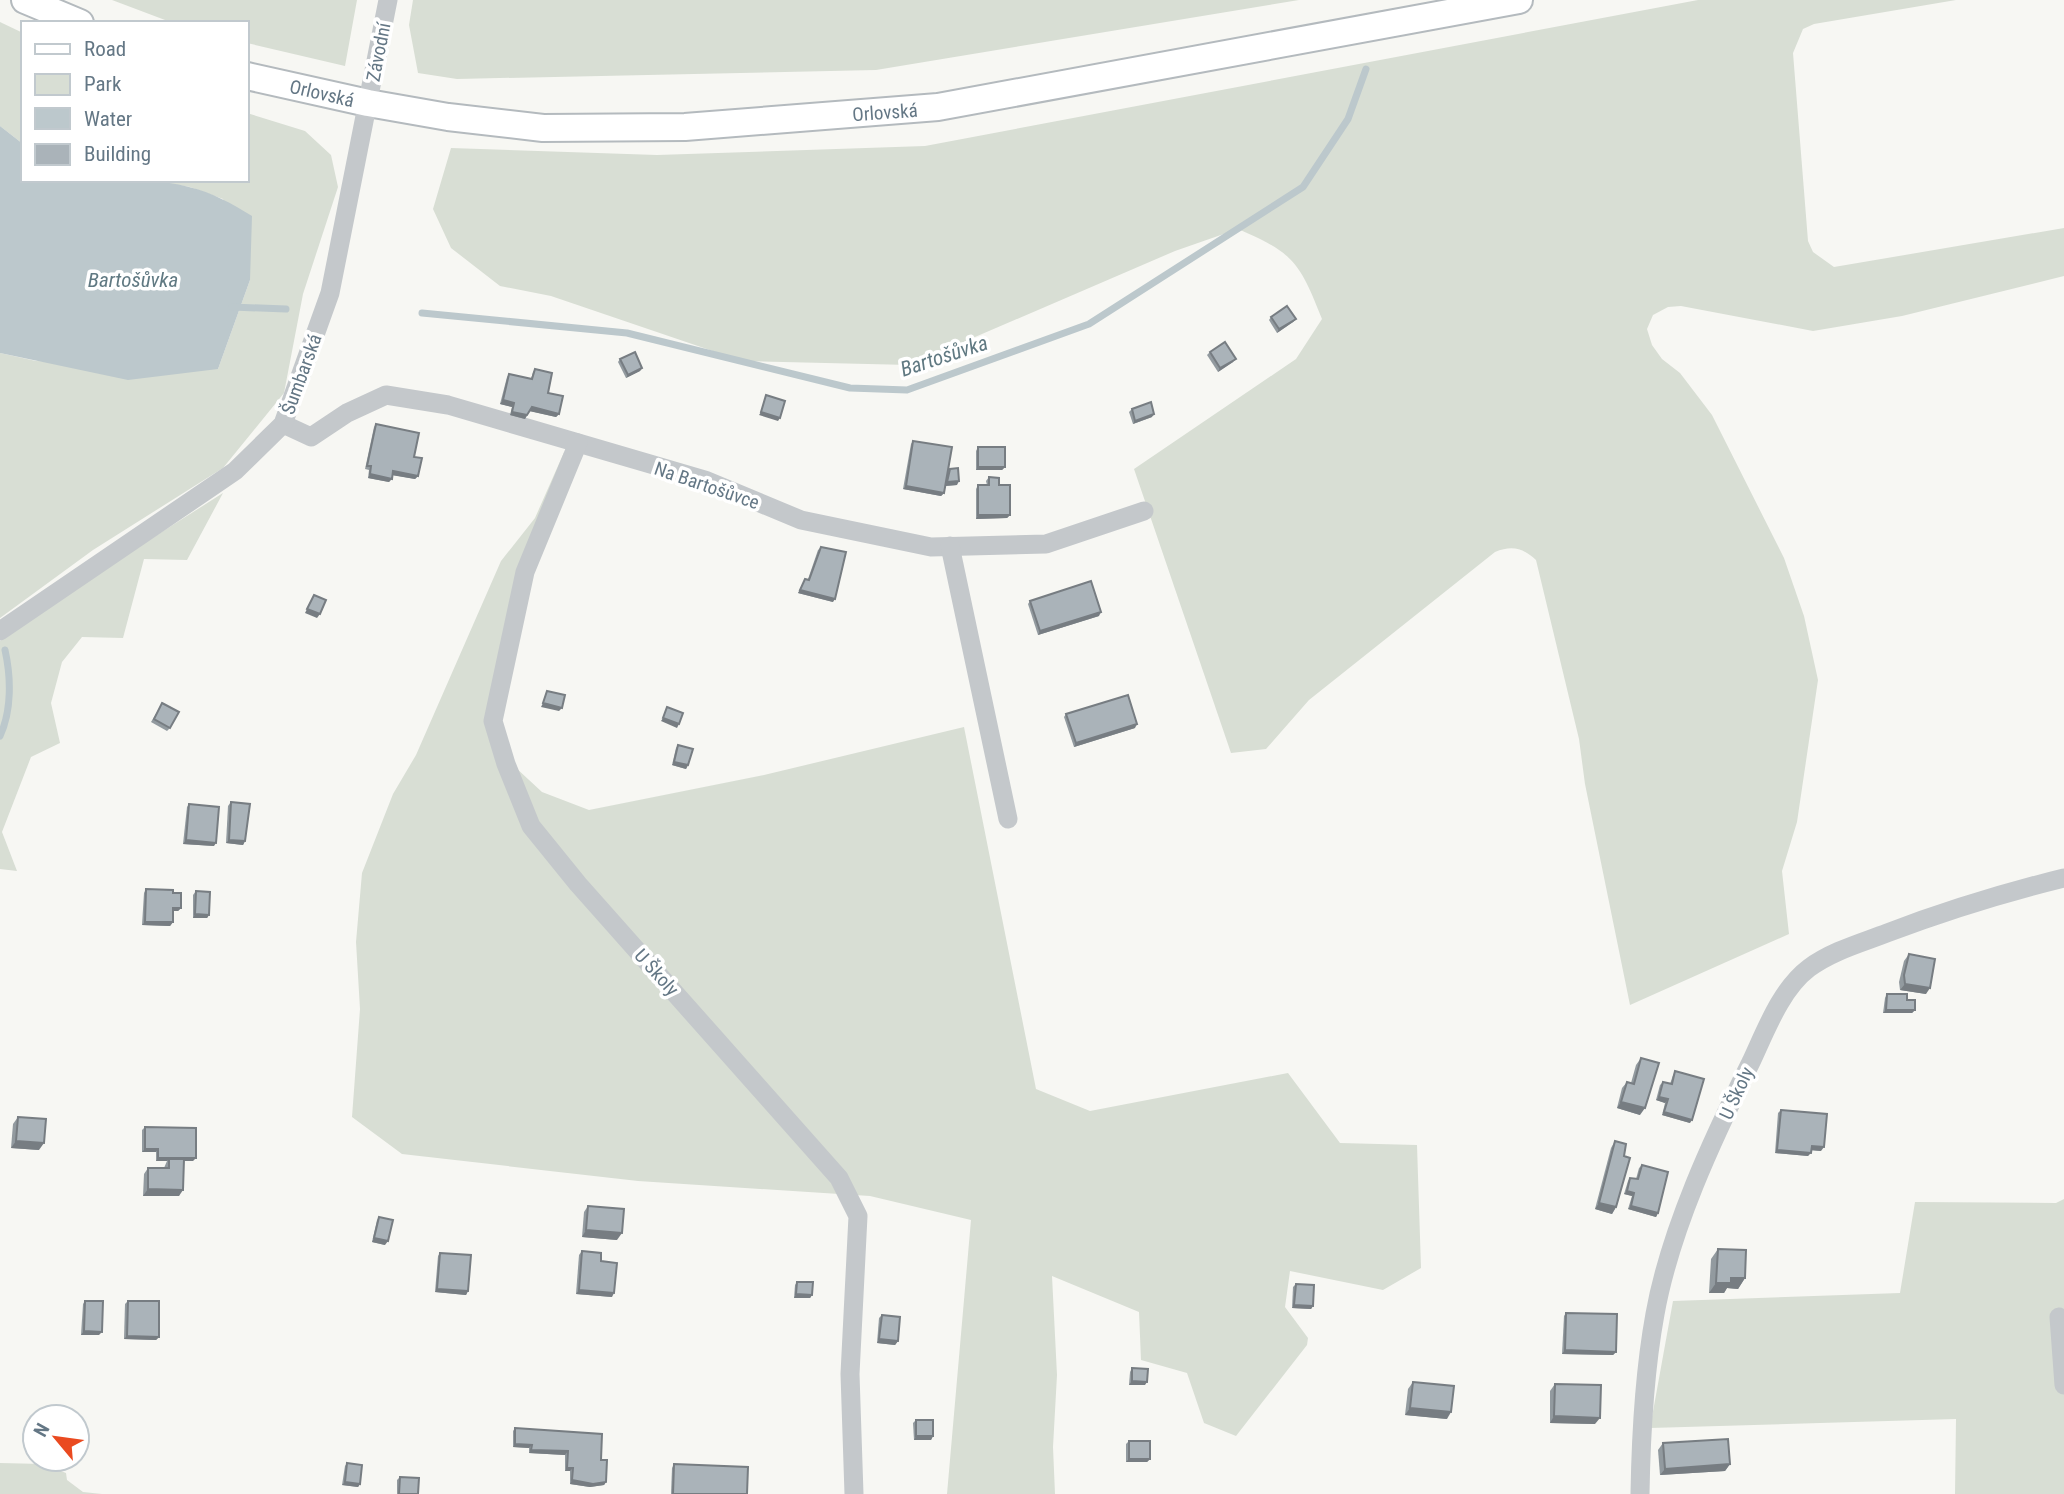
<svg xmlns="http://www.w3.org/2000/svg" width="2064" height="1494" font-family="'Roboto Condensed',sans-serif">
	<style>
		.green { fill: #d8ded4 }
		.water { fill: #bcc8cc }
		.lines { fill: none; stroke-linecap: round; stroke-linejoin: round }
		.stream { stroke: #bcc8cc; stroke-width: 7 }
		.secondary-casing { stroke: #b4babe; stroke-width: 30 }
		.street { stroke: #c4c8cb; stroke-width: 19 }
		.secondary { stroke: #fff; stroke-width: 26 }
		.wall { fill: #929a9f }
		.shaded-wall { fill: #777d82 }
		.building { fill: #aab3b9; stroke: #777d82; stroke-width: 2 }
		.labels { text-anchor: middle; stroke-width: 7; stroke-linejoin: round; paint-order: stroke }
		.street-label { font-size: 19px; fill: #647785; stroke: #fff }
		.water-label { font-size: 21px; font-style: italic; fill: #607982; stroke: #fff }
	</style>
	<rect width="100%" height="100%" fill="#f7f7f3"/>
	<!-- green -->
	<g class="green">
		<path d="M112,0H357L345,66L247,43V23H173Z"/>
		<path d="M413,0H1299L876,70L457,79L418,73L409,25Z"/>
		<path d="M1698,0H1956L1814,24L1803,29L1793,53L1808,241L1813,252L1834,267L2064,228V276L1902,316L1813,331L1681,306L1668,307L1653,315L1647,329L1652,345L1662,359L1680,373L1712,415L1784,558L1804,616L1818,680L1797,822L1782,871L1789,934L1630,1005L1585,784L1579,739L1536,560C1523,548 1512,545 1495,552L1309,700L1266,749L1231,753L1134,469L1296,359L1322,319C1300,263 1294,253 1238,229L1175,251L910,365L742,361L551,296L500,286L451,248L433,209L451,148L657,155L925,146Z"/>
		<path d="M0,22L23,33V144L0,126Z"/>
		<path d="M247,113L305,131L331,155L338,187L303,294L284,393L223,468L93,550L0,618V353L36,361L218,369L250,280L223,199L190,187L146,180H247Z"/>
		<path d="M565,450L486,717L515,767L542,792L589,810L764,775L964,727L1036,1089L1090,1111L1288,1073L1340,1143L1417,1145L1421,1268L1383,1290L1290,1271L1285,1307L1308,1338L1307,1345L1236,1436L1204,1423L1187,1373L1141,1360L1139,1312L1052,1276L1057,1375L1053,1447L1055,1494H947L971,1220L870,1196L638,1181L402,1154L352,1117L360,1009L356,942L362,873L393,794L416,755L501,561L535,518Z"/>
		<path d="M223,493L187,560L144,559L123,638L82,637L62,662L51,703L60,743L31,757L2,832L17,871L0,869V641L91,577Z"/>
		<path d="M2064,1199V1494H1955L1956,1419L1650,1428L1673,1301L1900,1293L1915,1202L2056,1203Z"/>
		<path d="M0,1463L43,1464L66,1473L67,1480L83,1492L102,1494H0Z"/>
	</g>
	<!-- water -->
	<path class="water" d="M0,126L23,144V180C77,180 136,174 189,187C212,192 232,204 252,216L250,280L218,369L128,380L0,353Z"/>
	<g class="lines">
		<!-- stream -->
		<g class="stream">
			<path d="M232,307L286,309"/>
			<path d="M422,313L627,333L850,388L907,390L1089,324L1303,187L1348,119L1366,69"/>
			<path d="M0,736C12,710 11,677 5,650"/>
		</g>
		<!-- secondary casing -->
		<g class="secondary-casing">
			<g id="secondary">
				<path d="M25,0L80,23"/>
				<path d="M247,76L368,103L448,117L543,128L685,127L938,107L1519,0"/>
			</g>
		</g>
		<!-- street -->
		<g class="street">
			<path d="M283,424L311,437L347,413L386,395L448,405L705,480L801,520L931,547L1046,544L1144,511"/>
			<path d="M578,443L525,572L493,721L506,764L531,826L578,884L839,1178L858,1216L850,1374L854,1494"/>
			<path d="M950,546L1008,819"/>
			<path d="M0,631L235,471L283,424L330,293L388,0"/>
			<path d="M2059,1317L2064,1385"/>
			<path d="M1640,1494C1641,1434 1644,1374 1655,1314C1670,1230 1713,1138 1751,1062C1766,1030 1781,989 1809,968C1832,951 1861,943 1887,933C1945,911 2003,893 2064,878"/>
		</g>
		<!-- secondary -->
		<use href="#secondary" class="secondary"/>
	</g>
	<!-- wall -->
	<g class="wall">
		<path d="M1271,317L1296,319L1293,322L1277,333L1269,320Z"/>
		<path d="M1210,352L1233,362L1218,372L1207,355Z"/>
		<path d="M620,359L642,368L640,371L626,378L618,362Z"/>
		<path d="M535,369L559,414L556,417L530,411L525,419L510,415L512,407L500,404L507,377L509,374L531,379L533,372Z"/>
		<path d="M1132,409L1152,417L1133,424L1129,412Z"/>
		<path d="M376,424L414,457L418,476L415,479L393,475L389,482L368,478L369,470L365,469L374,427Z"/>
		<path d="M913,441L947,472L950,469L957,485L945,486L944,493L941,496L903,489L911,444Z"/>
		<path d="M978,447L1005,467L1002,470H976V451Z"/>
		<path d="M989,477L999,485L1010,515L1007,518L976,519V489L978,485H987L986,481Z"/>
		<path d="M821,547L833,602L798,593L805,579H808L818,550Z"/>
		<path d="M1030,601L1099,616L1038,635L1028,604Z"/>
		<path d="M160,707L170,728L167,731L151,722Z"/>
		<path d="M1066,714L1135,728L1074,747L1064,717Z"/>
		<path d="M678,745L688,765L686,769L672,765L676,748Z"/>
		<path d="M231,802L245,841L243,845L226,843L228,806Z"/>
		<path d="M189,804L214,846L183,844L187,807Z"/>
		<path d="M146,889L173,893L181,908L178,911H173V922L170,926L142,925L144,893Z"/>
		<path d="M196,891L209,915L207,918H193V895Z"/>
		<path d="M1909,954L1926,994L1900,990L1899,982L1904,961Z"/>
		<path d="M1887,994L1907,1000L1915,1010L1912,1013H1883L1885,998Z"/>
		<path d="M1641,1058L1640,1115L1617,1108L1622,1088L1627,1082L1631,1083L1636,1065Z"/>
		<path d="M1675,1071L1690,1123L1662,1115L1665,1103L1656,1100L1660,1085L1663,1082L1670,1084L1673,1075Z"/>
		<path d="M1781,1110L1821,1151L1811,1150L1808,1156L1775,1153L1778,1113Z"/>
		<path d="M18,1117L39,1150L11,1148L13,1124Z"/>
		<path d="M145,1127L193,1161H184L179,1196H143L144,1174L148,1168H164L167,1161H156V1152H142V1130Z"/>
		<path d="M1615,1141L1624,1156L1616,1207L1612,1214L1595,1209L1611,1148Z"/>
		<path d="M1642,1165L1658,1213L1656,1217L1628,1209L1632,1196L1624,1194L1628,1181L1630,1178L1636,1179L1639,1168Z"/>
		<path d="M588,1206L617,1240L582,1237L584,1212Z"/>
		<path d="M379,1217L385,1245L372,1242L377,1220Z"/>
		<path d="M1718,1249L1745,1278L1738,1289L1727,1288L1724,1293H1709L1711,1259Z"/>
		<path d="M582,1251L601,1261L612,1297L576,1294L579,1255Z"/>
		<path d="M440,1253L468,1291L466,1295L435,1292L438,1256Z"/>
		<path d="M797,1282L812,1295L810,1298H794L795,1285Z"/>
		<path d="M1296,1284L1313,1306L1311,1309L1292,1308L1293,1287Z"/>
		<path d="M85,1301L99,1335H81L83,1304Z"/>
		<path d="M128,1301L159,1337L156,1340L124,1339L125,1304Z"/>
		<path d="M1566,1313L1616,1352L1613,1355L1562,1354L1564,1316Z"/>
		<path d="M882,1315L898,1341L895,1345L877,1343L879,1318Z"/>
		<path d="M1132,1368L1145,1385H1129L1130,1372Z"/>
		<path d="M1413,1382L1447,1419L1405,1415L1408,1389Z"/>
		<path d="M1555,1384L1595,1424L1550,1423V1391Z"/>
		<path d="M916,1420L933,1436L931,1440H914L913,1423Z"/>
		<path d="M515,1428L601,1460L606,1482L604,1485L590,1487L570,1484V1471H565V1455L529,1453V1448L513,1447V1431Z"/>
		<path d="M1129,1441L1150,1459L1147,1462H1126V1444Z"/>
		<path d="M1663,1443L1730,1464L1725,1471L1660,1475L1658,1450Z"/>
		<path d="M347,1463L360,1484L358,1487L342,1485L345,1466Z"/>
		<path d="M674,1464L747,1494H671L672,1468Z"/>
		<path d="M400,1477L418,1494H397V1480Z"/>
	</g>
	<!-- shaded-wall -->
	<g class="shaded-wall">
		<path d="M1296,319L1293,322L1277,333L1279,329Z"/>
		<path d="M1236,359L1233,362L1218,372L1220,368Z"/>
		<path d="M642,368L640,371L626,378L628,375Z"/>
		<path d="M503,400L514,403L512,407L500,404Z"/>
		<path d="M532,407L559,414L556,417L529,411Z"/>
		<path d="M512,412L527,415L525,419L510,415Z"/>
		<path d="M761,412L780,418L778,421L759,415Z"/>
		<path d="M1154,414L1152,417L1133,424L1135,421Z"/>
		<path d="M978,467H1005L1002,470H976Z"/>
		<path d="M393,471L418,476L415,479L391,475Z"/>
		<path d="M370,474L392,479L389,482L368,478Z"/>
		<path d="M959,481L957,485L945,486L947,482Z"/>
		<path d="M906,486L944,493L941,496L903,489Z"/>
		<path d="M978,515H1010L1007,518L976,519Z"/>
		<path d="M800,590L835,599L833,602L798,593Z"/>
		<path d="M307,609L320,614L317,618L305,613Z"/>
		<path d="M1101,612L1099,616L1038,635L1040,631Z"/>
		<path d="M543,703L562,708L559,711L541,707Z"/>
		<path d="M663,718L679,724L677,728L661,721Z"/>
		<path d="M1137,724L1135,728L1074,747L1076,743Z"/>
		<path d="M674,762L688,765L686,769L672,765Z"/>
		<path d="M186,840L216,843L214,846L183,844Z"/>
		<path d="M229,840L245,841L243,845L226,843Z"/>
		<path d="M173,908H181L178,911H170Z"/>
		<path d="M195,914L209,915L207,918H193Z"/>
		<path d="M145,922H173L170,926L142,925Z"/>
		<path d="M1905,984L1930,988L1926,994L1900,990Z"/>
		<path d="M1886,1010H1915L1912,1013H1883Z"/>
		<path d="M1659,1097L1668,1099L1665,1103L1656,1100Z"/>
		<path d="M1621,1102L1645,1108L1640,1115L1617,1108Z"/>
		<path d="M1664,1112L1692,1120L1690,1123L1662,1115Z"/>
		<path d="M16,1141L44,1143L39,1150L11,1148Z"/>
		<path d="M1812,1146L1824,1147L1821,1151L1809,1150Z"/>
		<path d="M145,1149H158L156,1152H142Z"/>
		<path d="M1777,1150L1811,1153L1808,1156L1775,1153Z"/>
		<path d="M158,1158H196L193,1161H169V1159L167,1161H156Z"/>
		<path d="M148,1189L183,1190L179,1196H143Z"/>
		<path d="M1627,1191L1634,1193L1632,1196L1624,1194Z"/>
		<path d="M1599,1203L1616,1207L1612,1214L1595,1209Z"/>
		<path d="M1631,1206L1658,1213L1656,1217L1628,1209Z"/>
		<path d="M586,1230L622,1233L617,1240L582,1237Z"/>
		<path d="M374,1238L388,1241L385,1245L372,1242Z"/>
		<path d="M1731,1278H1745L1738,1289L1727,1288L1724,1293H1709L1716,1283Z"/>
		<path d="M437,1289L468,1291L466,1295L435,1292Z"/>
		<path d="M579,1290L614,1293L612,1297L576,1294Z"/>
		<path d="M796,1294L812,1295L810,1298H794Z"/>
		<path d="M1294,1305L1313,1306L1311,1309L1292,1308Z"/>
		<path d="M84,1331L102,1332L99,1335H81Z"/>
		<path d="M127,1336L159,1337L156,1340L124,1339Z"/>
		<path d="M879,1339L898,1341L895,1345L877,1343Z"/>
		<path d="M1565,1350L1616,1352L1613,1355L1562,1354Z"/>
		<path d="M1132,1381L1147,1382L1145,1385H1129Z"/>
		<path d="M1410,1408L1451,1412L1447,1419L1405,1415Z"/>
		<path d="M1554,1416L1600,1418L1595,1424L1550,1423Z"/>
		<path d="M916,1436H933L931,1440H914Z"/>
		<path d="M515,1444L532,1445L529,1448L513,1447Z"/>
		<path d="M531,1450L568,1451L565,1455L529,1453Z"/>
		<path d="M1129,1459H1150L1147,1462H1126Z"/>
		<path d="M1730,1464L1725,1471L1660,1475L1665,1469Z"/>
		<path d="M567,1468H573L570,1471H565Z"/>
		<path d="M572,1480L606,1482L604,1485L590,1487L570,1484Z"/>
		<path d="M345,1482L360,1484L358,1487L342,1485Z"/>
	</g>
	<!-- building -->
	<g class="building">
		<path d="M1287,306L1296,319L1279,329L1271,317Z"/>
		<path d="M1225,342L1236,359L1220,368L1210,352Z"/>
		<path d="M635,352L642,368L628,375L620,359Z"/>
		<path d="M535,369L552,373L548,393L563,396L559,414L532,407L527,415L512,412L514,403L503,400L509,374L532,379Z"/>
		<path d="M766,395L785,401L780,418L761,412Z"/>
		<path d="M1151,402L1154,414L1135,421L1132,409Z"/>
		<path d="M376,424L419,433L414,457L422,458L418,476L393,471L392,479L370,474L371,466H367Z"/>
		<path d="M913,441L952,447L944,493L906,486Z"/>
		<rect x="978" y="447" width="27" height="20"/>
		<path d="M958,468L959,481L947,482L950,469Z"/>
		<path d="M989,477L999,478V485H1010V515H978V485H989Z"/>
		<path d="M821,547L846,552L835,599L800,590L805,579L809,580Z"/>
		<path d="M1091,581L1101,612L1040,631L1030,601Z"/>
		<path d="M314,595L326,600L320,614L307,609Z"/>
		<path d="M547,691L565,695L562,708L543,703Z"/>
		<path d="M1128,695L1137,724L1076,743L1066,714Z"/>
		<path d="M162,703L179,712L170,728L154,719Z"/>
		<path d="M667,707L683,713L679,724L663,718Z"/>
		<path d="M678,745L693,749L688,765L674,762Z"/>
		<path d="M231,802L250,804L245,841L229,840Z"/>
		<path d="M189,804L219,807L216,843L186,840Z"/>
		<path d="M146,889L173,890V893H181V908H173V922H145Z"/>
		<path d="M196,891L210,892L209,915L195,914Z"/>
		<path d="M1909,954L1935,959L1930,988L1905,984L1904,975Z"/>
		<path d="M1887,994H1907V1000H1915V1010H1886Z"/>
		<path d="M1641,1058L1659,1063L1645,1108L1621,1102L1627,1082L1634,1084Z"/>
		<path d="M1675,1071L1704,1079L1692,1120L1664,1112L1668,1099L1659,1097L1663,1082L1672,1084Z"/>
		<path d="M1781,1110L1827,1114L1824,1147L1812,1146L1811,1153L1777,1150Z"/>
		<path d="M18,1117L46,1119L44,1143L16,1141Z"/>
		<path d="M145,1127L196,1128V1158H158V1149H145Z"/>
		<path d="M1615,1141L1626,1144L1624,1156L1630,1158L1616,1207L1599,1203Z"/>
		<path d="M169,1159H184L183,1190L148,1189V1168H169Z"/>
		<path d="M1642,1165L1668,1172L1658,1213L1631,1206L1634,1193L1627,1191L1630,1178L1638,1179Z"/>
		<path d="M588,1206L624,1209L622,1233L586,1230Z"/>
		<path d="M379,1217L393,1220L388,1241L374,1238Z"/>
		<path d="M1718,1249L1746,1250L1745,1278H1731V1283H1716Z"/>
		<path d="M582,1251L601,1253V1261L617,1263L614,1293L579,1290Z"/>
		<path d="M440,1253L471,1255L468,1291L437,1289Z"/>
		<path d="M797,1282H813L812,1295L796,1294Z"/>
		<path d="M1296,1284L1314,1285L1313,1306L1294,1305Z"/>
		<path d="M85,1301H103L102,1332L84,1331Z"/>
		<path d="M128,1301H159V1337L127,1336Z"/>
		<path d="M1566,1313L1617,1314L1616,1352L1565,1350Z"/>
		<path d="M882,1315L900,1317L898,1341L879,1339Z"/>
		<path d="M1132,1368L1148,1369L1147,1382L1132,1381Z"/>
		<path d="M1413,1382L1454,1386L1451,1412L1410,1408Z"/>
		<path d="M1555,1384L1601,1385L1600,1418L1554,1416Z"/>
		<rect x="916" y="1420" width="17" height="16"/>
		<path d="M515,1428L602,1434L601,1460H607L606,1482L593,1484L572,1480L573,1468H567L568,1451L531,1450L532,1445L515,1444Z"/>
		<path d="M1728,1439L1730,1464L1665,1469L1663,1443Z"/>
		<rect x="1129" y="1441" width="21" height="18"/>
		<path d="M347,1463L362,1465L360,1484L345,1482Z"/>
		<path d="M674,1464L748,1467L747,1494H673Z"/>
		<path d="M400,1477L419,1478L418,1494H399Z"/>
	</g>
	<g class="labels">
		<!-- street labels -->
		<g class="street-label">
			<text transform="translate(378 52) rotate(-79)" y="7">Závodní</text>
			<text transform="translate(322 93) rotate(13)" y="7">Orlovská</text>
			<text transform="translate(885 112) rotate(-4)" y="7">Orlovská</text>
			<text transform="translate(301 374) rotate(-70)" y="7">Šumbarská</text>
			<text transform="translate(707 485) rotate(19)" y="7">Na Bartošůvce</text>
			<text transform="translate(657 972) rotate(48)" y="7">U Školy</text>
			<text transform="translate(1736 1093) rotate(-65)" y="7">U Školy</text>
		</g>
		<!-- water labels -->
		<g class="water-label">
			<text x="133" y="287">Bartošůvka</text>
			<text transform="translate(944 356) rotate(-18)" y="7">Bartošůvka</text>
		</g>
	</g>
	<!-- legend -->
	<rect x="21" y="21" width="228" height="161" fill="#ffffff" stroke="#c1c9ce" stroke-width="2"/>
	<rect x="35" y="44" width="35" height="10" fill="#ffffff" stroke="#c1c9ce" stroke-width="2"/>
	<text x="84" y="56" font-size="21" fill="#647785">Road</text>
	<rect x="35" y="74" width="35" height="21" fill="#d8ded4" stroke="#c1c9ce" stroke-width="2"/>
	<text x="84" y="91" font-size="21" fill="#647785">Park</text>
	<rect x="35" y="108" width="35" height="21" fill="#bcc8cc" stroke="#c1c9ce" stroke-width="2"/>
	<text x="84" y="126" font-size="21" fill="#647785">Water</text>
	<rect x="35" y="144" width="35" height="21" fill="#aab3b9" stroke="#c1c9ce" stroke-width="2"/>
	<text x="84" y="161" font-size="21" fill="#647785">Building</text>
	<!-- north arrow -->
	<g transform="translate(56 1438) rotate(299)"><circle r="33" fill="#ffffff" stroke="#c1c9ce" stroke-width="2"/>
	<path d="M0-5L12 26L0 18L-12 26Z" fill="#ea4a20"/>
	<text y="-10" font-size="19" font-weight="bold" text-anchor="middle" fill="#647785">N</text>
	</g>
</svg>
